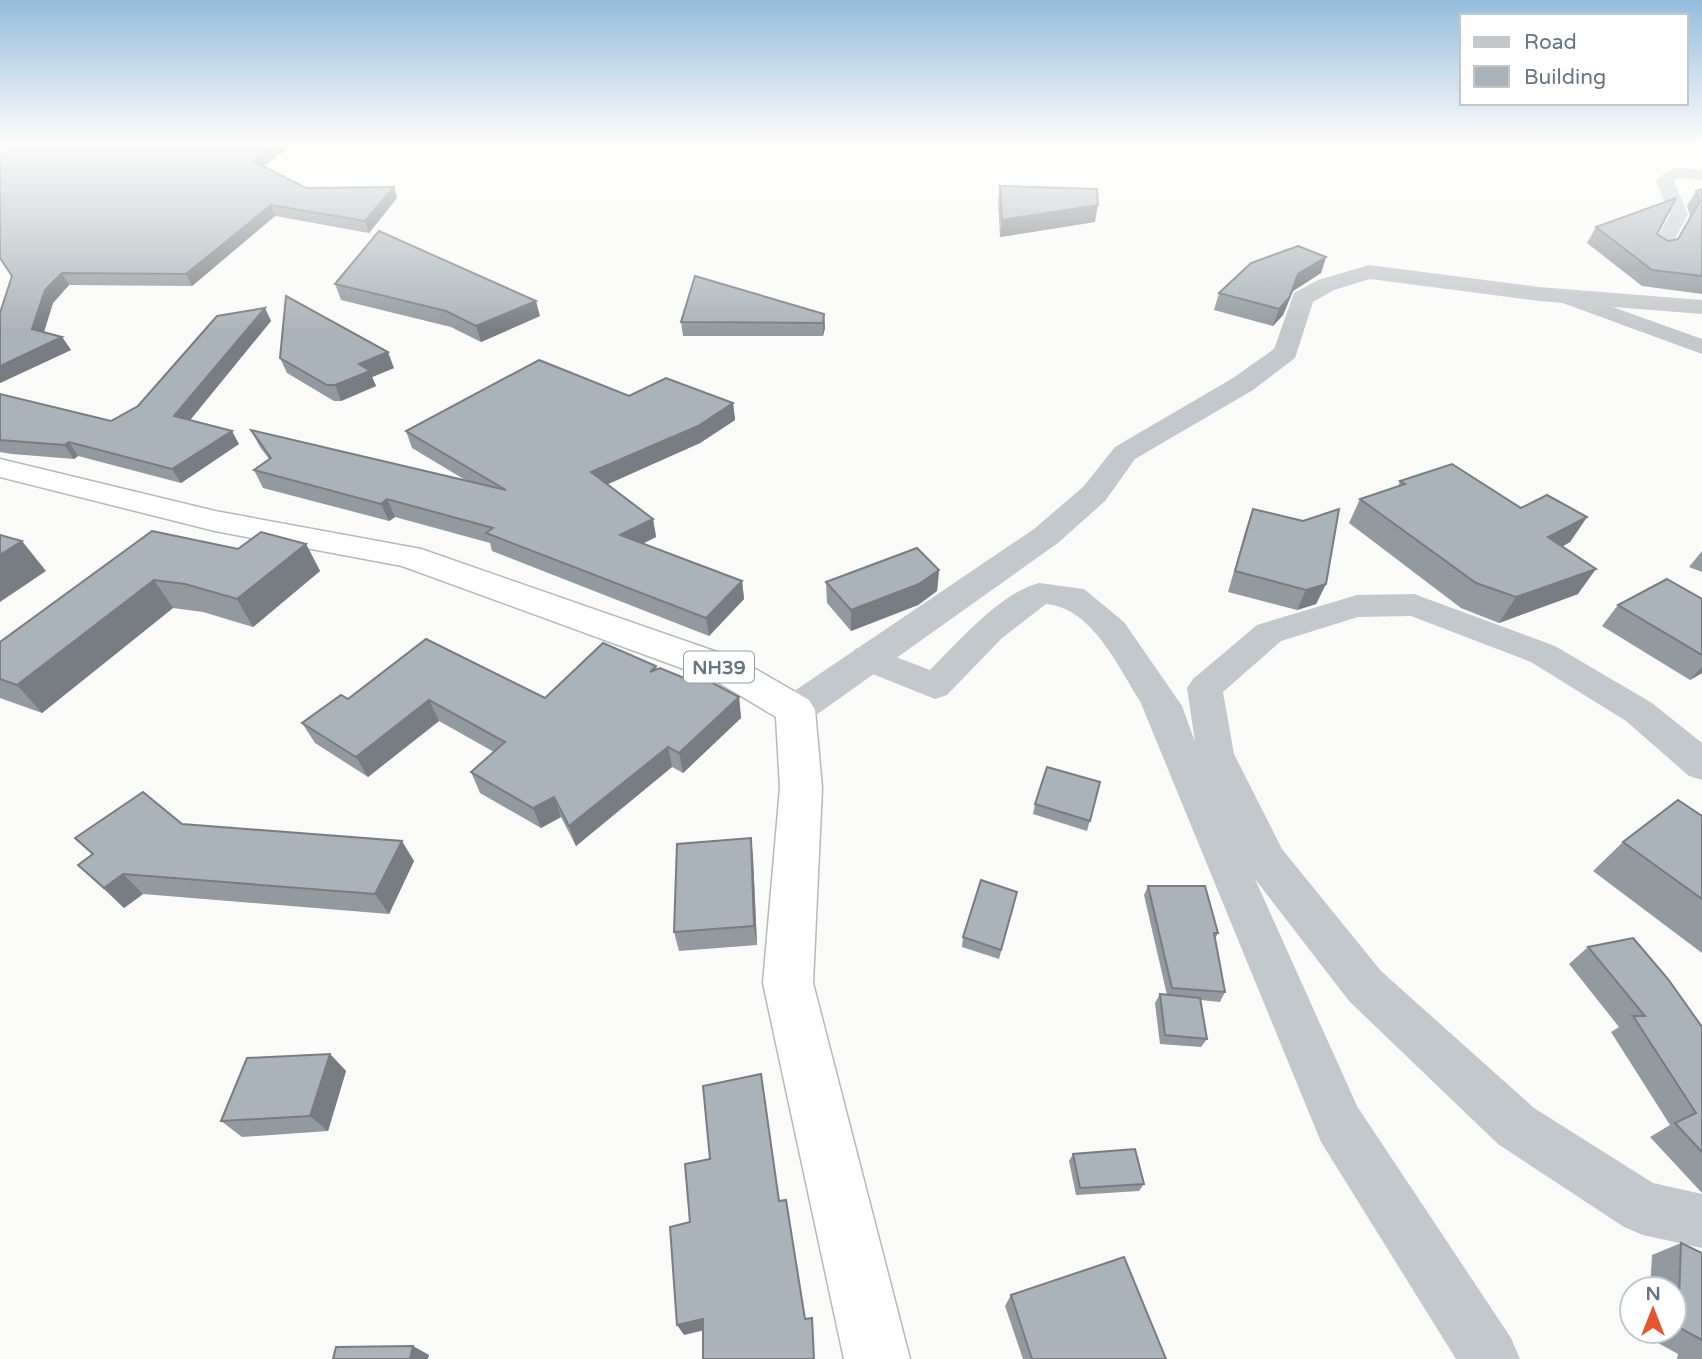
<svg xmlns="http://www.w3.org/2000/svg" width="1702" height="1359" font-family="'Varela Round',sans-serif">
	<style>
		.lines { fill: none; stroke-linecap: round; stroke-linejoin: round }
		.trunk-casing { stroke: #b4b9bd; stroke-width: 3 }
		.minor { fill: #c3c8cc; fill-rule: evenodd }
		.tertiary { fill: #c3c8cc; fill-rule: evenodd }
		.trunk { fill: #fff; fill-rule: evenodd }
		.wall { fill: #929a9f }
		.shaded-wall { fill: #777d82 }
		.building { fill: #aab3b9; stroke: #777d82; stroke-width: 2 }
		.labels { text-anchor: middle; stroke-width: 7; stroke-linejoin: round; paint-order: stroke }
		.shield { fill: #fff; stroke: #939fa8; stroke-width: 2 }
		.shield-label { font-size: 19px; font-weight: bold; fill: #657683 }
	</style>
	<rect width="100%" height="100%" fill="#fafaf8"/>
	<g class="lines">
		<!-- trunk casing -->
		<g class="trunk-casing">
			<path id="trunk" d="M0,459L215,511L421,549L740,660L809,700L815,710L822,788L813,983L910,1359H844L763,983L780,788L776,717L714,680L402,566L215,531L0,477Z"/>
		</g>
		<!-- minor -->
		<g class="minor">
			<path d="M1674,168L1702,170V180L1678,178L1674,181L1688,215L1667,253L1660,255L1650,249L1670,215L1656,180Z"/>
			<path d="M1568,291L1702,339V354L1560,302L1557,297L1560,292Z"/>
			<path d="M1039,583L1084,589L1124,622L1182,706L1195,742L1187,688L1193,679L1257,625L1357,595L1414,594L1555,646L1652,703L1702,743V780L1689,776L1626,721L1531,662L1411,616L1358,617L1281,641L1223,692L1234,754L1282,849L1381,971L1534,1108L1653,1183L1702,1194V1248L1643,1235L1624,1227L1498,1144L1349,1001L1255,879L1357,1106L1511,1338L1520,1359H1456L1321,1142L1140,701C1117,665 1092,608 1046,604L1002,638L947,695L935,699L855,667L850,658L855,649L867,646L930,670C958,642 1000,593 1039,583Z"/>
		</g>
		<!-- tertiary -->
		<path class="tertiary" d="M1369,265L1539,287L1702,300V314L1539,301L1370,279L1334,290L1313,302L1295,358L1253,390L1135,459L1105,501L1058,543L809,720L795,725L781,720L775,710L781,700L1034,529L1083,487L1115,447L1233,378L1274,349L1294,293L1318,280Z"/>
		<!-- trunk -->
		<use href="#trunk" class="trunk"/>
	</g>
	<!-- wall -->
	<g class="wall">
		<path d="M263,166L306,188L394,187L397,198L369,233L275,216L192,286L69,285L53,303L44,332L62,337L71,350L0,383L12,276Z"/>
		<path d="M1000,186L1095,222L1000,237L998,202Z"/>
		<path d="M1702,189V294L1642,286L1587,243L1596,227L1657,234L1668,241L1677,240L1690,216L1687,206L1696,191Z"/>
		<path d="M1326,257L1321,273L1293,291L1283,315L1273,326L1214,310L1219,293Z"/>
		<path d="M335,284L540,316L481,342L451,327L341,300Z"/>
		<path d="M265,308L271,321L190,420L239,444L181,483L78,456L74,459L12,454L0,452V394L111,421L138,406Z"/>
		<path d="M824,314L825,328L823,336H683L681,322Z"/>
		<path d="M280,358L394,368L372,377L376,386L341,401H334L287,373Z"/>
		<path d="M629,396L733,403L735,420L700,443L607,484L653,519L656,537L642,544L742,581L744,599L709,636L492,551L490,543L395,517L389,521L263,488L254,470L269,459L260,447L251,430L467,481L412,448L406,431Z"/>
		<path d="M1400,481L1521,508L1587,517L1570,542L1562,547L1578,594L1499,623L1461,608L1349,523L1360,499L1398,487Z"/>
		<path d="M1253,509L1326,584L1316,604L1297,610L1228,592L1246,529Z"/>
		<path d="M152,531L238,549L306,544L320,571L253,627L203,612L173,608L42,713L0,698V642Z"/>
		<path d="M1702,551V572L1689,567Z"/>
		<path d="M939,570L937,591L918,605L851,631L827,603L826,582Z"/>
		<path d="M1702,599V673L1690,680L1602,626L1618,605Z"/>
		<path d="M656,666L657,669L739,697L741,718L683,773L672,767L576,846L561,817L541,828L480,793L471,772L494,752L439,721L368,777L315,743L302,723L348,699L545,698Z"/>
		<path d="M1100,782L1087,831L1033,814L1035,804Z"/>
		<path d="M1702,816V953L1593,871L1623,842Z"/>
		<path d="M182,824L414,861L389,914L143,894L124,908L78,865L92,854L75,838Z"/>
		<path d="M751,838L753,858L757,945L679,951L674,932Z"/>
		<path d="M1148,886L1218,933L1215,939L1225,992L1220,1002L1201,1000L1207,1039L1201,1047L1160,1044L1155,1003L1160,994L1167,995L1144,895Z"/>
		<path d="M1015,901L999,959L962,947L963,937Z"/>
		<path d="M1588,947L1702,1027V1193L1650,1137L1670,1125L1611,1032L1619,1027L1569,964Z"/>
		<path d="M330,1054L346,1071L328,1131L242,1137L221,1121Z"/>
		<path d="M1073,1154L1144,1184L1139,1191L1076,1195L1069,1161Z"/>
		<path d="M1681,1243L1702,1253V1359H1677L1678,1354L1647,1337L1648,1331H1674V1289H1650L1652,1255Z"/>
		<path d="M1011,1295L1166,1359H1023L1005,1306Z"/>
	</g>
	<!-- shaded-wall -->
	<g class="shaded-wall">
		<path d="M276,143H294L257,171L253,161Z"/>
		<path d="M394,187L397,198L369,233L365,221Z"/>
		<path d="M271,205L275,216L192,286L186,274Z"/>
		<path d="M1098,205L1095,222L1000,237L1002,220Z"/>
		<path d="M1326,257L1321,273L1293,291L1283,315L1273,326L1279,309L1298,274Z"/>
		<path d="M62,273L69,285L53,303L41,341L32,329L45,290Z"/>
		<path d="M536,301L540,316L481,342L476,326Z"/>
		<path d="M265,308L271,321L182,430L174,416Z"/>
		<path d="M824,314L825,328L823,336V323Z"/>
		<path d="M62,337L71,350L0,383V366Z"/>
		<path d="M388,352L394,368L372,377L376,386L341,401L335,385L359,364Z"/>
		<path d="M733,403L735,420L700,443L595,490L591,472Z"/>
		<path d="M232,431L239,444L181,483L172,469Z"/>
		<path d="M69,442L78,456L74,459L64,445Z"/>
		<path d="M387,499L395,517L389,521L381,504Z"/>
		<path d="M1587,517L1570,542L1531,563L1548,537Z"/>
		<path d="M653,519L656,537L624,553L620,535Z"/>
		<path d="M22,541L46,571L0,602V555Z"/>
		<path d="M306,544L320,571L253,627L237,599Z"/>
		<path d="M1596,569L1578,594L1499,623L1516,597Z"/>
		<path d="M939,570L937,591L918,605L851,631V610Z"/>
		<path d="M154,580L173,608L42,713L17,685Z"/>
		<path d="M742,581L744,599L709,636L706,618Z"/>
		<path d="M1326,584L1316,604L1297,610L1306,590Z"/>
		<path d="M1702,667V673L1690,680Z"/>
		<path d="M739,697L741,718L683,773L679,753Z"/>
		<path d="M429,700L439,721L368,777L356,757Z"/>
		<path d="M668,747L672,767L576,846L569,826Z"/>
		<path d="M554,797L561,817L541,828L533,808Z"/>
		<path d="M751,838L753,858L757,945L754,926Z"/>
		<path d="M402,841L414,861L389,914L375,894Z"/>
		<path d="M123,874L143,894L124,908L104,888Z"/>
		<path d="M330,1054L346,1071L328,1131L310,1116Z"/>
		<path d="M703,1319L709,1329L684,1335L677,1325Z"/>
		<path d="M413,1346L429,1355L428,1359H410Z"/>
	</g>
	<!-- building -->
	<g class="building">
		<path d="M0,143H276L253,161L306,188L394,187L365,221L271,205L186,274L62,273L45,290L32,329L62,337L0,366V313L12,276L0,258Z"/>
		<path d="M1000,186L1097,189L1098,205L1002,220Z"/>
		<path d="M1702,189V276L1652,270L1596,227L1676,198L1657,234L1668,241L1678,239L1700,201L1696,191Z"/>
		<path d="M379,231L536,301L476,326L446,311L335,284Z"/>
		<path d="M1298,246L1326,257L1298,274L1289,298L1279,309L1219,293L1251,263Z"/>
		<path d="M695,276L824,314L823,323L681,322Z"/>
		<path d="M286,296L388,352L359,364L370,371L335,385H327L280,358Z"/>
		<path d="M265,308L174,416L232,431L172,469L69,442L64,445L0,440V394L111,421L138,406L217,316Z"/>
		<path d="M539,360L629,396L666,378L733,403L698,426L591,472L653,519L620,535L742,581L706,618L486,533L493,528L387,499L381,504L254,470L271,458L251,430L506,490L406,431Z"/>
		<path d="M1452,464L1521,508L1547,495L1587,517L1548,537L1596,569L1516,597L1476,583L1360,499L1405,484L1400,481Z"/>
		<path d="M1253,509L1303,521L1339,509L1326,584L1306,590L1235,571Z"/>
		<path d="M152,531L238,549L261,532L306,544L237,599L185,584L154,580L17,685L0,679V642Z"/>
		<path d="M0,535L22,541L0,555Z"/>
		<path d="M917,548L939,570L919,584L851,610L826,582Z"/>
		<path d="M1667,579L1702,599V655L1618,605Z"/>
		<path d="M426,639L545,698L603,643L656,666L650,672L660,668L689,680L696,674L739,697L679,753L668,747L569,826L554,797L533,808L471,772L505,742L429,700L356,757L302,723L341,695L348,699Z"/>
		<path d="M1047,767L1100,782L1090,821L1035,804Z"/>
		<path d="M143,792L182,824L402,841L375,894L123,874L104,888L78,865L93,854L75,838Z"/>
		<path d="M1678,800L1702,816V899L1623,842Z"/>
		<path d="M751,838L754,926L674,932L677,844Z"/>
		<path d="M981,880L1017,892L1001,950L963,937Z"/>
		<path d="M1148,886H1205L1218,933H1214L1225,992L1172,988Z"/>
		<path d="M1633,938L1668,979L1702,1027V1152L1675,1123L1696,1113L1633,1016H1645L1588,947Z"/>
		<path d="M1160,994L1200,998L1207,1039L1165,1035Z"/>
		<path d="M330,1054L310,1116L221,1121L247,1058Z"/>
		<path d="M761,1074L779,1201L786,1200L805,1319L812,1318L814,1359H703V1319L677,1325L670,1227L690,1222L685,1164L710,1159L703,1086Z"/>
		<path d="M1135,1149L1144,1184L1080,1188L1073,1154Z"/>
		<path d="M1681,1243L1702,1253V1340L1678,1327Z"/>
		<path d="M1124,1257L1166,1359H1032L1011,1295Z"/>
		<path d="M413,1346L410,1359H333L336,1347Z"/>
	</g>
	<!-- sky -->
	<linearGradient id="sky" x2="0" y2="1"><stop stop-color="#96bcdc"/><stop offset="0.43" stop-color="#fdfdfc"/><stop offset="1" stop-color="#fdfdfc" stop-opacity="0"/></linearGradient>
	<rect width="1702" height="333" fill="url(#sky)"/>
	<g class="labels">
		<!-- shield labels -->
		<rect class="shield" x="684" y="651.5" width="70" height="31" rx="5"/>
		<g class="shield-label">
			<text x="719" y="674">NH39</text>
		</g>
	</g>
	<!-- legend -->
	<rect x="1460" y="14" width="228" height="91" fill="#ffffff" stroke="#c1c8cd" stroke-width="2"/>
	<rect x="1474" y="37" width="35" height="10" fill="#c3c8cc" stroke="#c1c8cd" stroke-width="2"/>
	<text x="1524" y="49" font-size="21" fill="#657683">Road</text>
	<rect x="1474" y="66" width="35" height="21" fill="#aab3b9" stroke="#c1c8cd" stroke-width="2"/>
	<text x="1524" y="84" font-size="21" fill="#657683">Building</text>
	<!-- north arrow -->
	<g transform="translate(1653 1310)"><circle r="33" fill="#ffffff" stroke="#c1c8cd" stroke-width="2"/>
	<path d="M0-5L12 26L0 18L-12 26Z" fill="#e4572e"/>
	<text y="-10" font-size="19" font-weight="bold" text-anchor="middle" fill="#657683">N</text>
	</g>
</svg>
